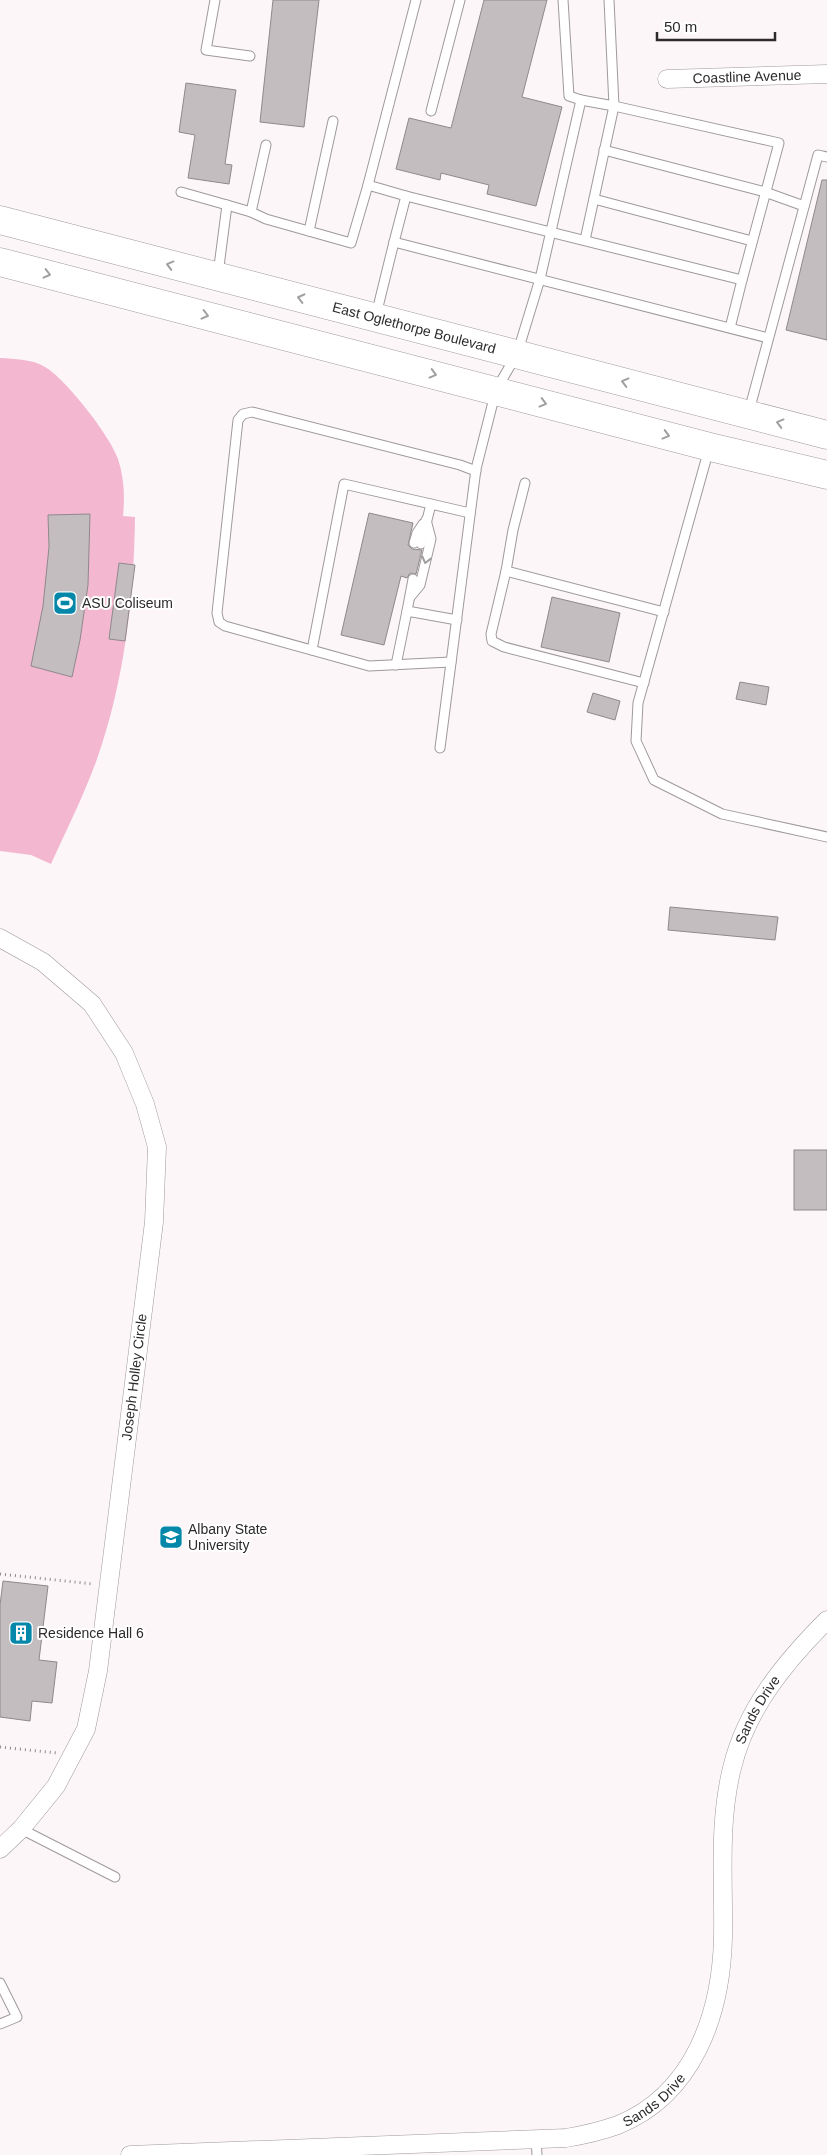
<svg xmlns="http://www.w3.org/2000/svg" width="827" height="2155" font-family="Helvetica,sans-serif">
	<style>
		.green { fill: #f3b8d0 }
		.building { fill: #c3bdbf; stroke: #8f898b }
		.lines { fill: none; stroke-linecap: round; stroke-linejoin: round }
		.service-casing { stroke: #9f999b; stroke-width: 11 }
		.minor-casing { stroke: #9f999b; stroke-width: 19 }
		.primary-casing { stroke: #9f999b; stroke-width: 29 }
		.path { stroke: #8d898a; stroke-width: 3; stroke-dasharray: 1 4; stroke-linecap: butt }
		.service { stroke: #fff; stroke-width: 9 }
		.minor { stroke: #fff; stroke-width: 18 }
		.primary { stroke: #fff; stroke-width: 28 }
		.oneway { stroke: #a09fa0 }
		.labels { text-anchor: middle; stroke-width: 4; stroke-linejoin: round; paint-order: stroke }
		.street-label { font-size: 14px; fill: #2d2a2b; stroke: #fff }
		.poi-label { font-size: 14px; fill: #2d2a2b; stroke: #fff; text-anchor: start }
	</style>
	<rect width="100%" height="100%" fill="#fcf6f8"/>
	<!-- green -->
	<path class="green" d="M0,358C15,359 32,359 45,367C65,378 111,437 118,459C124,477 125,497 123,516L135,517C134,598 124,683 97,759C84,795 67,829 51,864L31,855L0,851Z"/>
	<!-- building -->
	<g class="building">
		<path d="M273,0H319L304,127L260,122Z"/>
		<path d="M484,0H547L522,97L562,107L536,206L487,194L489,185L441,173L440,180L396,169L409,118L451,128Z"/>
		<path d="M186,83L236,90L225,164L232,165L229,184L188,178L195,135L179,132Z"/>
		<path d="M822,180H827V340L786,330Z"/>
		<path d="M369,513L413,523L408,545L412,549L422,550L416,574L410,573L407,578L401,576L384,645L341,635Z"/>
		<path d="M90,514L88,585L80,640L72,677L31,666L43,606L49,547L48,515Z"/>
		<path d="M119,563L135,565L125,641L109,639Z"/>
		<path d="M552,597L620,613L609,662L541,647Z"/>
		<path d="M740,682L769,687L766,705L736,699Z"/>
		<path d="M593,693L620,701L615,720L587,712Z"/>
		<path d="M670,907L778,917L775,940L668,930Z"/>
		<rect x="794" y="1150" width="33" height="60"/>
		<path d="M3,1581L48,1586L39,1660L57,1662L52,1703L32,1701L30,1721L0,1717V1605Z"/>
	</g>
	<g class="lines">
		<!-- service casing -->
		<g class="service-casing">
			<g id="service">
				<path d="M215,0L206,50L250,56"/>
				<path d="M563,0L569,96L581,100"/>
				<path d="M431,111L460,0"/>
				<path d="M604,150L765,192L804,206"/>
				<path d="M181,192L227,205"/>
				<path d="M406,196L742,280L730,328"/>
				<path d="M594,199L752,241"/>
				<path d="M251,212L266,219L351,243L368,185"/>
				<path d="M309,231L333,121"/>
				<path d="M585,240L614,106L779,143L742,280"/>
				<path d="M394,242L406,196L368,185L416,0"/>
				<path d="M218,274L227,205L251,212L266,145"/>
				<path d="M376,315L394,242L768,338"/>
				<path d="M749,411L818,155L827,157"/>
				<path d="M709,449L638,703L636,741L654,780L722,814L827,837"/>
				<path d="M525,483L513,530L506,571L664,612"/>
				<path d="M414,543L417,533L423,524"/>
				<path d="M421,544L431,504"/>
				<path d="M506,571L491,634L492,641L504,647L644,683"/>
				<path d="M410,597L420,585L431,539L426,520"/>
				<path d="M407,611L413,579"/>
				<path d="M312,650L344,484L470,513"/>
				<path d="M451,662L369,666L225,626L219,622L217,613L238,420L243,414L252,412L460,465L476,471"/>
				<path d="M396,665L407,611L457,620"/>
				<path d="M440,748L476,469L496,390L517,354L540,279L581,100L614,106L609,0"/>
				<path d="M21,1829L115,1877"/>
				<path d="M0,1983L17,2017L0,2024"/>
				<path d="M536,2138L537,2155"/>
			</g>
		</g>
		<!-- minor casing -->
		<g class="minor-casing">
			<g id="minor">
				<path id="s1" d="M667,79L827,74"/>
				<path d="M0,938L43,962L92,1004L124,1053L145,1104L157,1147L154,1222L98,1671L86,1729L56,1786L21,1829L0,1849"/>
				<path id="s2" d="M130,2155L566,2138C584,2135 601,2131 618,2125C694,2094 721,2014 723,1938C724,1881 718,1824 732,1768C746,1709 785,1662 827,1620"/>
			</g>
		</g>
		<!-- primary casing -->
		<g class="primary-casing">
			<g id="primary">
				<path id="s3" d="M0,220L827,435"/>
				<path d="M0,262L710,447L827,475"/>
			</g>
		</g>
		<!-- path -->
		<g class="path">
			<path d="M0,1574L93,1584"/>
			<path d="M0,1747L57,1753"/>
		</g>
		<!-- service -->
		<use href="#service" class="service"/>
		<!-- minor -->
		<use href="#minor" class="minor"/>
		<!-- primary -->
		<use href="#primary" class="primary"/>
	</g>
	<!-- one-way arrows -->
	<defs><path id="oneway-chevron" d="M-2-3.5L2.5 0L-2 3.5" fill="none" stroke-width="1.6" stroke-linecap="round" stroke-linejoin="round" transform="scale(1.25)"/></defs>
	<g class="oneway">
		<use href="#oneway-chevron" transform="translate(170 265) rotate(-165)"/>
		<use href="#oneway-chevron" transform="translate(47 274) rotate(14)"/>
		<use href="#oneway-chevron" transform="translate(301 298) rotate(-166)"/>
		<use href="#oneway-chevron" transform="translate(205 315) rotate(14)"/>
		<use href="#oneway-chevron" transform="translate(433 374) rotate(15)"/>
		<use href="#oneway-chevron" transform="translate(625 382) rotate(-165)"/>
		<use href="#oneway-chevron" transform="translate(543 403) rotate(15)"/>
		<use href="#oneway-chevron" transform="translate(780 423) rotate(-165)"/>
		<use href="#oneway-chevron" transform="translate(666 435) rotate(15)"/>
		<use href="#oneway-chevron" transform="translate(426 560) rotate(104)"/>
	</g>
	<!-- icons -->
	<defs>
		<g id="stadium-square" transform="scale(1.25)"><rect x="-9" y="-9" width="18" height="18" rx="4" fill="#0487a9" stroke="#fff"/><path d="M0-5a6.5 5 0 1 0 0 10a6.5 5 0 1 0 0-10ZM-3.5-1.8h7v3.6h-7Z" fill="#fff"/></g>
		<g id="university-square" transform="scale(1.25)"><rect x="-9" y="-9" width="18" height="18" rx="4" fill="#0487a9" stroke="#fff"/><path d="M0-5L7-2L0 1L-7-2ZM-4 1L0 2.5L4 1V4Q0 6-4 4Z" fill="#fff"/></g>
		<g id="building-square" transform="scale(1.25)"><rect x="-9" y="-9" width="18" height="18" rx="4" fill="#0487a9" stroke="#fff"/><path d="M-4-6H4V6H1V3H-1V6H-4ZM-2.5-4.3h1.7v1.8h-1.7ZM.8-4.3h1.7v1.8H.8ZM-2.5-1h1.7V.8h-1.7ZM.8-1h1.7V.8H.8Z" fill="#fff"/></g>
	</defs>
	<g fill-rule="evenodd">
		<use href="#stadium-square" x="65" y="603"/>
		<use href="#university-square" x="171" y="1537"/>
		<use href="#building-square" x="21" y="1633"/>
	</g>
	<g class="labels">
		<!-- street labels -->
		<g class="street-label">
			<text dy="5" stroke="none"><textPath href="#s1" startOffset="80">Coastline Avenue</textPath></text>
			<text dy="5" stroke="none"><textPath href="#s3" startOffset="428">East Oglethorpe Boulevard</textPath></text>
			<text transform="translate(134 1377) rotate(-83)" y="5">Joseph Holley Circle</text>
			<text dy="5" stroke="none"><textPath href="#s2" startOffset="952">Sands Drive</textPath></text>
			<text dy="5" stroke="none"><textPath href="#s2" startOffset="534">Sands Drive</textPath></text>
		</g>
		<!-- poi labels -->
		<g class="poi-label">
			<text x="82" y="608">ASU Coliseum</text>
			<text x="188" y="1534">Albany State<tspan x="188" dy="16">University</tspan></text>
			<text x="38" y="1638">Residence Hall 6</text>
		</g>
	</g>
	<!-- scale -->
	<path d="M657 32v8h118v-8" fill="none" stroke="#2d2a2b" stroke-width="2.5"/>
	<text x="664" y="32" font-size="15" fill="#2d2a2b" stroke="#ffffff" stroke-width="4" paint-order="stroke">50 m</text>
</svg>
